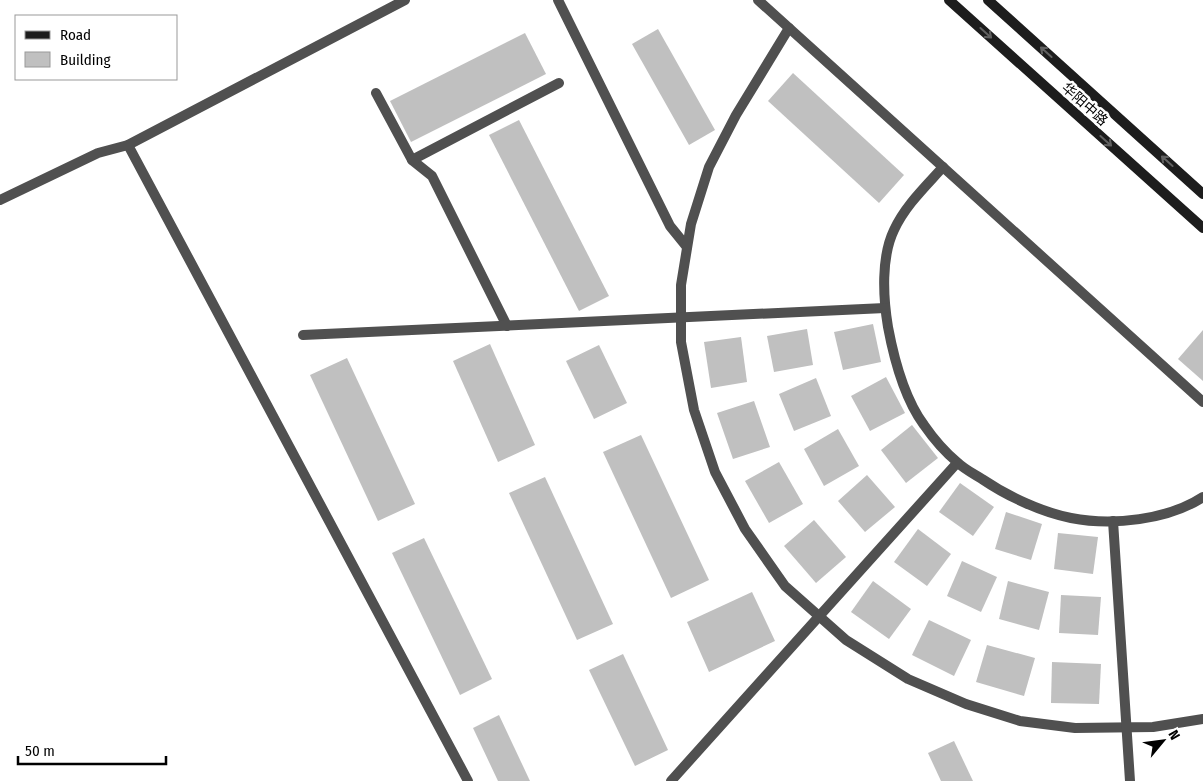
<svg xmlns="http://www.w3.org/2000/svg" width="1203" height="781" font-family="'Fira Sans Condensed','Noto Sans SC',sans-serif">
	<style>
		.building { fill: #c0c0c0 }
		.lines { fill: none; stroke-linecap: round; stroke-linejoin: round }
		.lane { stroke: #505050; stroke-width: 10 }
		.street { stroke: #505050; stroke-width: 10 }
		.secondary { stroke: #1d1d1d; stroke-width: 10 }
		.oneway { stroke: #616161 }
		.labels { text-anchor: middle; stroke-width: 5; stroke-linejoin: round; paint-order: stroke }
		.street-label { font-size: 14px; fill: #000; stroke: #fff }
	</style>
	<rect width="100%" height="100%" fill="#fff"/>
	<!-- building -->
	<g class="building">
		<path d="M658,29L715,130L689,145L632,44Z"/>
		<path d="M525,33L546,74L411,142L390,101Z"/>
		<path d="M793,73L904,175L879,203L768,101Z"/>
		<path d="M519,120L609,296L579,311L489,135Z"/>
		<path d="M873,324L881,362L843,370L834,332Z"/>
		<path d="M807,329L813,365L774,372L767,336Z"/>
		<path d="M1203,330V381L1178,359Z"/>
		<path d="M741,337L747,382L711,388L704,342Z"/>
		<path d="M490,344L535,445L498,462L453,361Z"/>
		<path d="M599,345L627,403L594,419L566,361Z"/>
		<path d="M347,358L415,504L378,521L310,375Z"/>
		<path d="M886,377L905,413L870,431L851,396Z"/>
		<path d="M816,378L831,416L794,431L779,394Z"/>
		<path d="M754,401L770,447L733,459L717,413Z"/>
		<path d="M912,425L938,458L906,483L881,450Z"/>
		<path d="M838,429L859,466L824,486L804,449Z"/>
		<path d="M641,435L709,580L671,598L603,452Z"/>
		<path d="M779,462L803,504L769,523L745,481Z"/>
		<path d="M867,475L895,507L865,532L838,501Z"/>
		<path d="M545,477L613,624L577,640L509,493Z"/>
		<path d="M960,483L994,507L973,536L939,512Z"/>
		<path d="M1006,512L1042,524L1031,560L995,549Z"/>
		<path d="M814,520L846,557L816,583L784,546Z"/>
		<path d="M918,529L951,554L927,586L894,562Z"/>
		<path d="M1058,533L1098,537L1093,574L1054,569Z"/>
		<path d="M424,538L492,679L460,695L392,553Z"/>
		<path d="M962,561L997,577L981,612L947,596Z"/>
		<path d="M873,581L911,609L889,639L851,612Z"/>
		<path d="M1008,581L1049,592L1039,630L999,619Z"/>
		<path d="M752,592L775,641L709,672L687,622Z"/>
		<path d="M1061,595L1101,597L1098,635L1059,633Z"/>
		<path d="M929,620L971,640L954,676L912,655Z"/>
		<path d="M987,645L1035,658L1024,696L976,682Z"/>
		<path d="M623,654L668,750L635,766L589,670Z"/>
		<path d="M1052,662L1101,664L1099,704L1051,703Z"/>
		<path d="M499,715L530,781H498L473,728Z"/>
		<path d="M954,741L973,781H941L928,753Z"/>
	</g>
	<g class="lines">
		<!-- lane -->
		<g class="lane">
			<path d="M558,0L670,226L687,247"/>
			<path d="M758,0L1203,402"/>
			<path d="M789,28L736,115L709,167L691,224L681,285V342L694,410L715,472L745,529L785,586L846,640L908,679L966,704L1020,721L1075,728L1153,727L1203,719"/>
			<path d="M376,93L412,160L432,176L507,326"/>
			<path d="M128,145L468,781"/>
			<path d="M412,160L559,83"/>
			<path d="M943,167C925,187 905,206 894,230C881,257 883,297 888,327C894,359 904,398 924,425C933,438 945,452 957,462C964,469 974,474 982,479C1007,496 1041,512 1071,518C1112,526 1168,520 1203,497"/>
			<path d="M303,335L885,308"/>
			<path d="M1113,521L1130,781"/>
			<path d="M671,781L957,463"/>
		</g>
		<!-- street -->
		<path class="street" d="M0,200L98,153L128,145L405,0"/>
		<!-- secondary -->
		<g class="secondary">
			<path d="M949,0L1203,228"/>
			<path d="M988,0L1203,194"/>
		</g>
	</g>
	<!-- one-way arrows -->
	<defs><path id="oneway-shaft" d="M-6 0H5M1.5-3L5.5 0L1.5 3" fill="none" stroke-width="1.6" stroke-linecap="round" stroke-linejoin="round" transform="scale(1.25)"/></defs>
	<g class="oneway">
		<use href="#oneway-shaft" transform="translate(986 33) rotate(42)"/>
		<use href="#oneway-shaft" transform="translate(1046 52) rotate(-138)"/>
		<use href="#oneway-shaft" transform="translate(1106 141) rotate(42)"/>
		<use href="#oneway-shaft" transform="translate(1167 161) rotate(-138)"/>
	</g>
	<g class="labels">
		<!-- street labels -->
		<g class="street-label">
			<text transform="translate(1085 104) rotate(42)" y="5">华阳中路</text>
		</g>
	</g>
	<!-- legend -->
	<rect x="15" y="15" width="162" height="65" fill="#ffffff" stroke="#999999"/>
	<rect x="25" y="31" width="25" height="8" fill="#1d1d1d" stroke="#999999"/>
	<text x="60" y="40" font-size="15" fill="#000000">Road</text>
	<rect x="25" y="52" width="25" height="15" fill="#c0c0c0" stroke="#999999"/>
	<text x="60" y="65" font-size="15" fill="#000000">Building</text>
	<!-- north arrow -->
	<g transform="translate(1163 741) rotate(61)" stroke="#ffffff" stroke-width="4" paint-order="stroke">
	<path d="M0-4L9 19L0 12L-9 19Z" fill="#000000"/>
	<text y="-8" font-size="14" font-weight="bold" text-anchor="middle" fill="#000000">N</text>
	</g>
	<!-- scale -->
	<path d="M18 756v8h148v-8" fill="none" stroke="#000000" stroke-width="2.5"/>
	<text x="25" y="756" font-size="15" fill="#000000" stroke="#ffffff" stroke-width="4" paint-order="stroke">50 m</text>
</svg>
